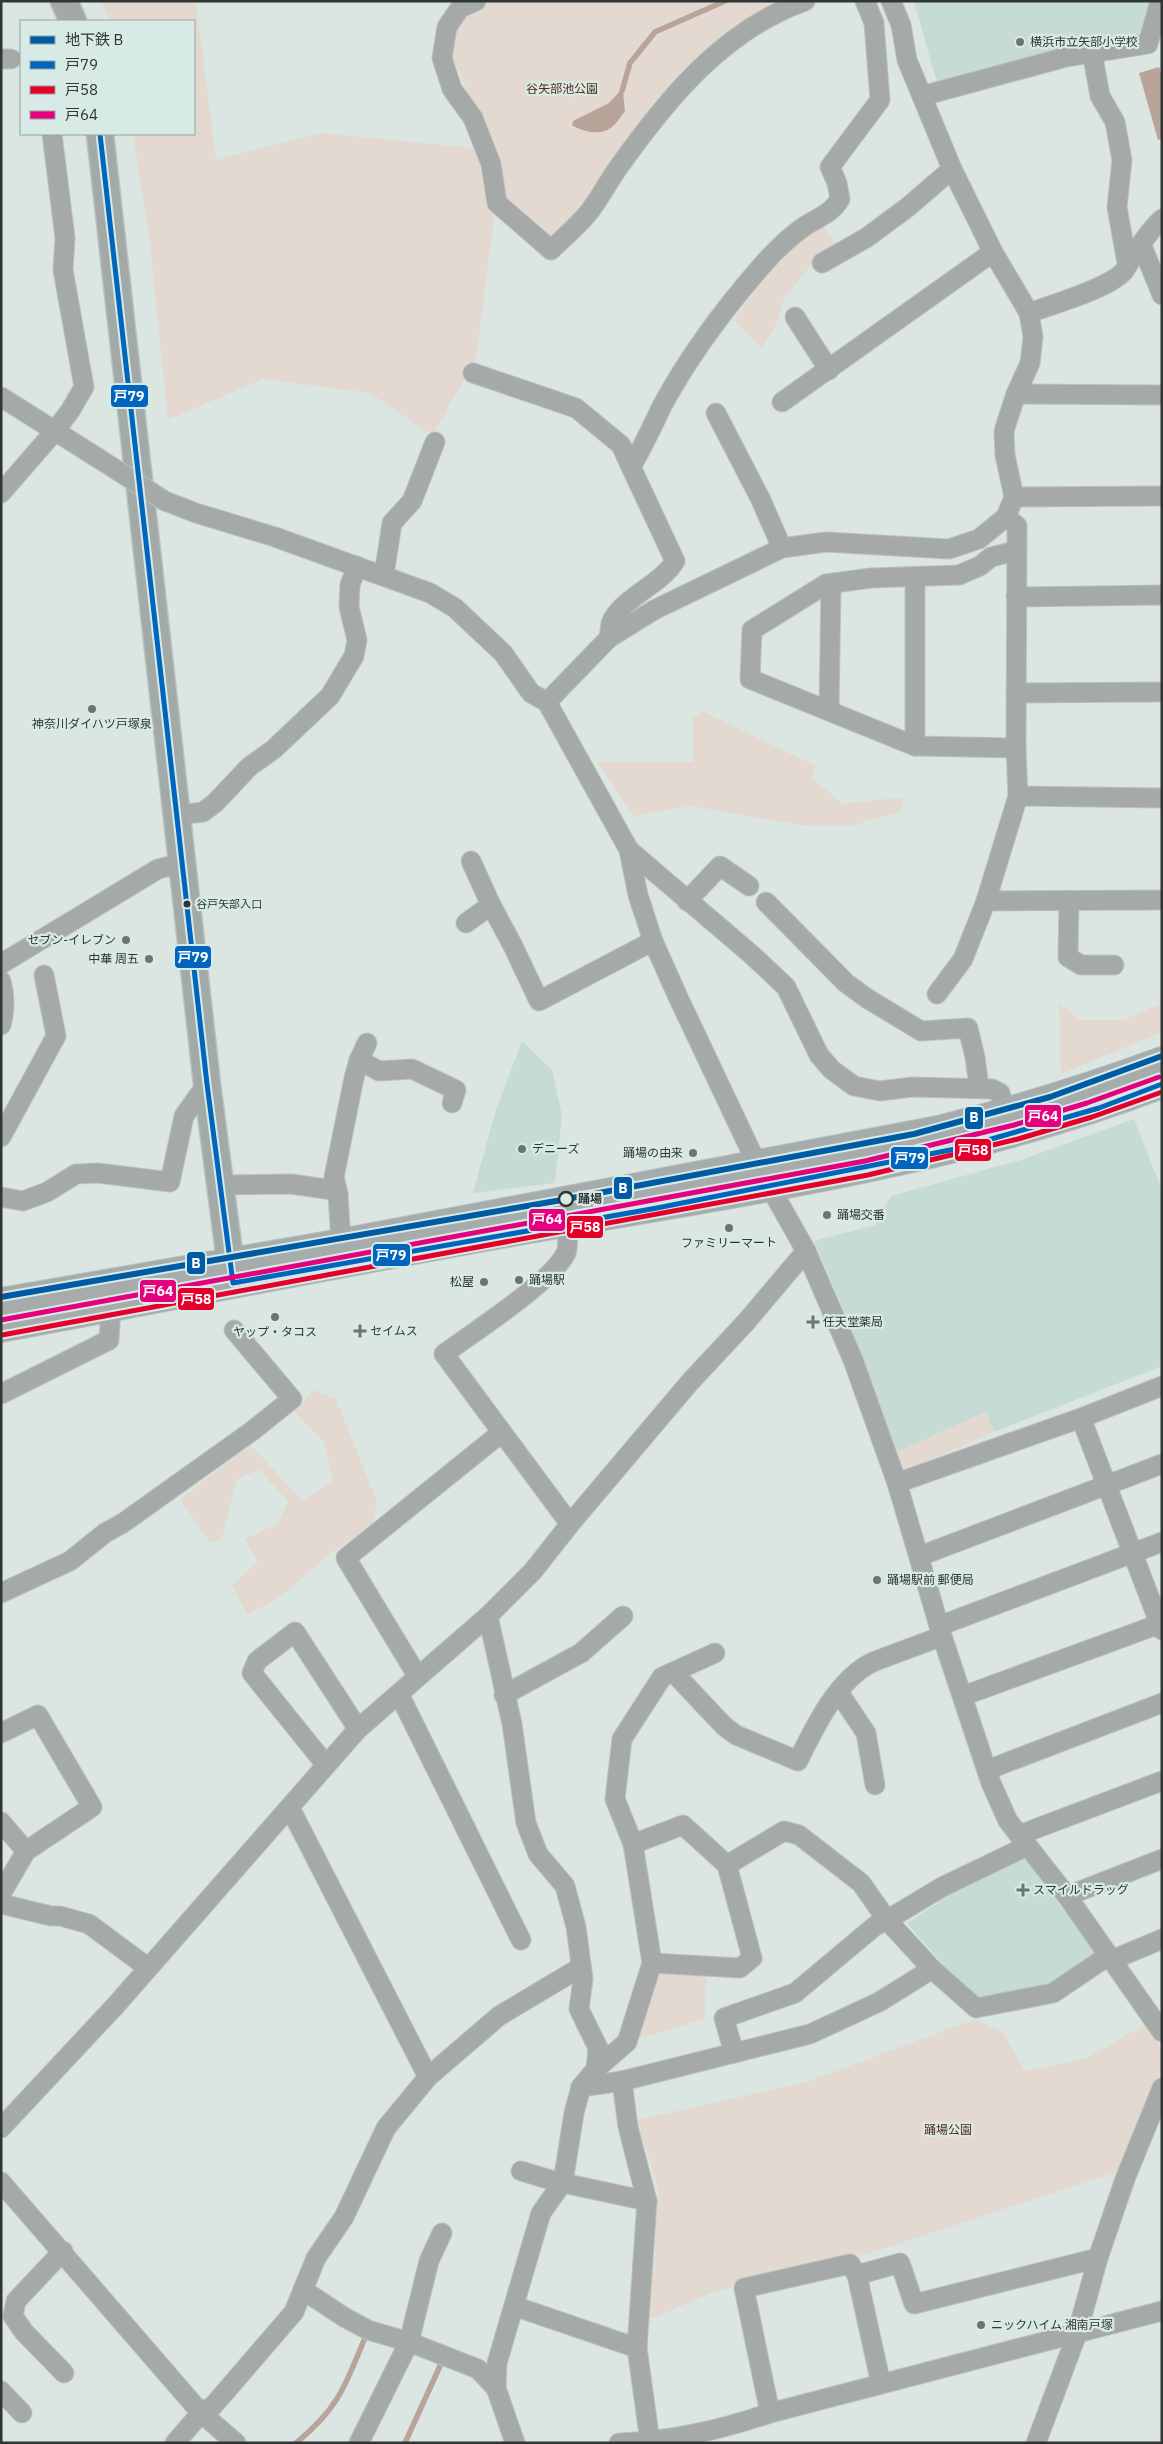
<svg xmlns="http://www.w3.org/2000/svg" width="1163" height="2444" font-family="'IBM Plex Sans','Noto Sans JP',sans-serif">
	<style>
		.built { fill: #c6dad6 }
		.green { fill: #e4d9d1 }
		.water { fill: #b9a499 }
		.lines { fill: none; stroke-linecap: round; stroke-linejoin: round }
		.stream { stroke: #b9a499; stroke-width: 5.5 }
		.street-casing { stroke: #b9c2bf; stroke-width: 21 }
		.secondary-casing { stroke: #b9c2bf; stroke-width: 29 }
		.primary-casing { stroke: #b9c2bf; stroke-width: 30 }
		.street { stroke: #a5aaa8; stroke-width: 19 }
		.secondary { stroke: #a3a9a7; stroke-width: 26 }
		.primary { stroke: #a5acab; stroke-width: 28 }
		.street-bridge-casing { stroke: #b9c2bf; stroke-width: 21; stroke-linecap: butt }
		.street-bridge { stroke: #a5aaa8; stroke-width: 19 }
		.bus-1-casing { stroke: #d7eae6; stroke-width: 9 }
		.bus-2-casing { stroke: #d7eae6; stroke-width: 9 }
		.bus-3-casing { stroke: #d7eae6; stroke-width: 9 }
		.bus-1 { stroke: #0065bd; stroke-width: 5 }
		.bus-2 { stroke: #e4002b; stroke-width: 5 }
		.bus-3 { stroke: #e5007d; stroke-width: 5 }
		.metro-1-casing { stroke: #d7eae6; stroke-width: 10 }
		.metro-1 { stroke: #005ba5; stroke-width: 6 }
		.poi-dot { fill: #6b7472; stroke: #d7eae6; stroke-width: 2 }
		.bus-dot { fill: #2f3635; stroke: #d7eae6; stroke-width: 2 }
		.stop-dot { fill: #d7eae6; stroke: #2f3635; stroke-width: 2.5 }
		.labels { text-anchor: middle; stroke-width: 4.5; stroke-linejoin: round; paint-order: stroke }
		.bus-label { font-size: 11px; fill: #2f3635; stroke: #d7eae6; text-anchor: start }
		.poi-label { font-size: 12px; fill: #2f3635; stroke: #d7eae6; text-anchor: start }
		.park-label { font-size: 12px; fill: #5a2915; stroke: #d7eae6 }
		.stop-label { font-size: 12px; font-weight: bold; fill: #2f3635; stroke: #d7eae6; text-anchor: start }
		.line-badge { stroke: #d7eae6; stroke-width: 2 }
		.badge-label { font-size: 14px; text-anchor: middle; font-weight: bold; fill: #fff }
	</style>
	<rect width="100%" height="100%" fill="#dbe6e3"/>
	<!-- built -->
	<g class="built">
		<path d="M914,1H1156L1146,37L937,83Z"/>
		<path d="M522,1041L552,1070L562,1115L555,1183L473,1193L495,1113Z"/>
		<path d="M1134,1119L1162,1190V1366L994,1432L986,1412L897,1452L846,1316L814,1241L875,1225L891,1196L1021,1160Z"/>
		<path d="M1024,1857L1098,1956L1052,1987L975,2001L907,1923L960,1888Z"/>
	</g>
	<!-- green -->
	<g class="green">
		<path d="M101,1H196L216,160L320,133L476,148L494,218L476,360L432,435L370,393L263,379L168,420L149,236L133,134H194V21H110Z"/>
		<path d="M492,1H795L734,29L687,67L581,209L551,242L506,200L495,158L453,58L451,34L460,15Z"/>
		<path d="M822,224L838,249L813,263L785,297L776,325L762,349L734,320C760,282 783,250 822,224Z"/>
		<path d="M702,711L816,766L811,777L843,804L903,797L902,811L851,826L800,825L691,806L633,816L597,762H693V717Z"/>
		<path d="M1162,1003V1032L1061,1074L1059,1004L1081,1020H1124Z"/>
		<path d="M313,1390L336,1399L377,1501L373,1525L327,1556L282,1596L247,1615L232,1585L258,1561L244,1539L278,1524L288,1501L259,1470L237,1479L222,1538L210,1543L180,1499L251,1445L302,1501L333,1481L324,1442L294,1412Z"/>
		<path d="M986,1412L994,1432L904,1471L897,1452Z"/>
		<path d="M656,1970L706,1973L705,2019L635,2040Z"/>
		<path d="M975,2019L1003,2032L1025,2071L1087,2058L1144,2025L1162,2049V2070L1121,2171L863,2255H847L714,2292L646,2321L654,2266L658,2188L637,2120L807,2082Z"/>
	</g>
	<!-- water -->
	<g class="water">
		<path d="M1159,67L1162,75V139L1158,140L1139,73Z"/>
		<path d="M620,91L623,92L625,111C621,116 617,123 612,127C602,136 582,132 572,125L573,121L609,103Z"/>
	</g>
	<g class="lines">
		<!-- stream -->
		<g class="stream">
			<path d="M622,91L630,63L655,32L725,1"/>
			<path d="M296,2443C337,2410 345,2387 364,2340"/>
			<path d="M405,2443L440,2366"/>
		</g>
		<!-- street casing -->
		<g class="street-casing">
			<g id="street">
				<path d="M476,1L460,8L447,27L442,58L452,89L473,118L480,136L491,164L497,203L551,250C563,238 578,226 589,212C600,198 608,182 618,168C667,99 723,30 805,1"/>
				<path d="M1092,52L1100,96L1115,122L1122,160L1117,207L1127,263"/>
				<path d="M1,59H11"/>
				<path d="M922,96L1066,57L1148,44L1160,1"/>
				<path d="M1142,246L1162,295"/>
				<path d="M822,263L866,238L908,207L952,169"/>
				<path d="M1029,313C1050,305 1116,287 1126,268C1134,254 1150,229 1162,219"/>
				<path d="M795,317L829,370"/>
				<path d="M473,373L576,408L621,445L631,467"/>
				<path d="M1016,394L1162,395"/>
				<path d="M1,397L101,460"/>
				<path d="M782,402L993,252"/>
				<path d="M716,413L760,498L782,548"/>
				<path d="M1,493L54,432L70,411L84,387L63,270L65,238L52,134"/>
				<path d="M1014,497L1162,496"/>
				<path d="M165,501L196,513L275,537L430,593L455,608L503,653L531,693L547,702L629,850L638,895L653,941L678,997L757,1164L806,1251L853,1360L897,1483L942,1636L991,1783L1008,1821L1067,1896L1162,2032"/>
				<path d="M384,575L392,523L412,501L435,442"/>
				<path d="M915,578V746"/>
				<path d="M1016,597L1162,595"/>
				<path d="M609,638C610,633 610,627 611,623C621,598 661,585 675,561L631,467C643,447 652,427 662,406C689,356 728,304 766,261C777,249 792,235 805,226C819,217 832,213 840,199L837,183L830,167L880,100L874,23L865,1"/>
				<path d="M1016,693L1162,692"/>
				<path d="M547,702L609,638L654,610L782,548L826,542L949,549L979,539L1006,517L1014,497L1005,455L1004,431L1016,394L1030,363L1033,337L1029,313L993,252L952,169L907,60L901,25L891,1"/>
				<path d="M829,711L831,584"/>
				<path d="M1016,748L915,746L750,679L752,630L826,584L871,578L959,575L980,566L991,557L1016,551"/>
				<path d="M1018,796L1162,798"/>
				<path d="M177,815L203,812L215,803L249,767L274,749L330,696L354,656L357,640L349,607L350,585L357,566"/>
				<path d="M629,850L752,955L786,987L819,1055L832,1070L854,1086L880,1091L912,1087L992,1089L1000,1093L1006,1113"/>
				<path d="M471,861L491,905"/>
				<path d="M1069,900L1068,957L1081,965H1114"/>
				<path d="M687,901L720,866L749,886"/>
				<path d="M986,901L1162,900"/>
				<path d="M766,902L846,983L868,999L921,1031L968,1028L975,1057L979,1087"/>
				<path d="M466,923L491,905L513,946L539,1001L653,941"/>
				<path d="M1,964L158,869L183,863"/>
				<path d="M1,981C5,995 5,1010 1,1025"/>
				<path d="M937,994L963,959L986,901L1018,796L1016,748L1017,526L1006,517"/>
				<path d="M359,1060L379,1071L412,1069L456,1090L452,1103"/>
				<path d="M1,1137L56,1036L44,975"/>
				<path d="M221,1185L291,1184L333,1190L338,1194"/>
				<path d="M1,1197L23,1201L47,1192L76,1174L98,1173L170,1182L184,1116L207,1084"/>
				<path d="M567,1223C567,1231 569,1246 566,1253C552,1282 472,1333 444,1354L570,1524"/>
				<path d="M341,1243L338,1194L334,1177L354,1078L359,1060L367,1043"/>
				<path d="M1,1394L109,1340L111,1307"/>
				<path d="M1081,1418L1162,1630"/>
				<path d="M897,1483L1081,1418L1162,1386"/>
				<path d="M920,1556L1162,1464"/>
				<path d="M1,1593L70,1561L105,1533L123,1523L252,1431L292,1399L234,1330"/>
				<path d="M488,1616L512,1724L526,1823L538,1854L565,1886L576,1927L583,1979L579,2009L598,2048L596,2069"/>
				<path d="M939,1626L1162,1542"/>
				<path d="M674,1673L724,1726L736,1735L798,1761C814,1728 838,1678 873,1662C896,1653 919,1645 942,1636"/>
				<path d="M418,1677L346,1558L501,1433"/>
				<path d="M839,1693L866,1733L875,1785"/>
				<path d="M399,1694L521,1940"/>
				<path d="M504,1695L581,1653L623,1616"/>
				<path d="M963,1696L1162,1623"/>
				<path d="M1,1733L38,1715L92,1807L26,1851L1,1894"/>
				<path d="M326,1765L252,1673L257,1661L295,1632L358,1729"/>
				<path d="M987,1770L1162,1703"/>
				<path d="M290,1808L428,2077"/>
				<path d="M1,1822L26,1851"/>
				<path d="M1019,1835L1162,1781"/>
				<path d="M633,1844L615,1799L622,1739L662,1677L715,1653"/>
				<path d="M1067,1896L1162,1859"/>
				<path d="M1,1902L6,1905L51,1916H60L89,1924L147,1967"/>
				<path d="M1112,1960L1162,1939"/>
				<path d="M652,1963L633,1844L683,1825L727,1865"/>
				<path d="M932,1969L976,2008L1053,1993L1108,1956"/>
				<path d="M622,2081L628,2127L647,2201L637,2348L650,2442"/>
				<path d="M581,2087L622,2081L810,2034L879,2002L932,1969L887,1920L942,1887L1027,1846"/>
				<path d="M1,2128L116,2005L358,1729L488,1616L533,1571L570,1524L690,1382L746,1322L806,1251"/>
				<path d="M521,2171L554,2181L647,2201"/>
				<path d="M1,2182L201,2413L236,2443"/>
				<path d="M63,2251L16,2301L13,2316L24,2332L64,2373"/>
				<path d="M857,2275L900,2263L914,2304L1098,2258"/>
				<path d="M303,2290L344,2317L368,2330L409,2342L478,2369L496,2388"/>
				<path d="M514,2306L637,2348"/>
				<path d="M1,2391L22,2413"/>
				<path d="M770,2413L744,2288L850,2264L857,2275L881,2384"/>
				<path d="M175,2443L201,2413L213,2406L294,2312L316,2258L344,2217L386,2128L428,2077L499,2016L581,1967"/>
				<path d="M359,2443L409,2342L429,2261L442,2233"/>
				<path d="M515,2443L496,2388L497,2363L541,2213L563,2182L574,2113L581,2087L596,2069L627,2042L652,1963L740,1968L752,1958L727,1865L784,1831L799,1835L861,1883L887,1920L875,1926L795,1993L724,2018L734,2053"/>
				<path d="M619,2443C672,2441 721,2430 770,2413L1162,2311"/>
				<path d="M1036,2443L1077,2334L1098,2258L1125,2179L1162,2088"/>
			</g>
		</g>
		<!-- secondary casing -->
		<g class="secondary-casing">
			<g id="secondary">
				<path d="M64,1L73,21"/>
				<path d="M100,134L207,1084L233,1283"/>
			</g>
		</g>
		<!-- primary casing -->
		<g class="primary-casing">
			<g id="primary">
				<path d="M1,1302L341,1243L938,1130C1014,1111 1088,1088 1162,1061"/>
				<path d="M1,1328C189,1293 376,1256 564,1223C766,1188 970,1158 1162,1084"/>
			</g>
		</g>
		<!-- street -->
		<use href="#street" class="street"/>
		<!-- secondary -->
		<use href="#secondary" class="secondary"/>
		<!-- primary -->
		<use href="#primary" class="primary"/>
		<!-- street-bridge casing -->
		<g class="street-bridge-casing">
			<path id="street-bridge" d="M101,460L165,501"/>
		</g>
		<!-- street-bridge -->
		<use href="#street-bridge" class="street-bridge"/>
		<!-- bus-1 casing -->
		<g class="bus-1-casing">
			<path id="bus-1" d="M100,134L207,1084L233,1283L657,1208L960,1148L1099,1108L1162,1084"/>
		</g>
		<!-- bus-2 casing -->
		<g class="bus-2-casing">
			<path id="bus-2" d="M2,1335L868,1175L1018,1139L1092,1117L1162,1092"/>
		</g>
		<!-- bus-3 casing -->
		<g class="bus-3-casing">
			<path id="bus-3" d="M1,1320L865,1161L1014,1125L1087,1103L1159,1077"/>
		</g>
		<!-- bus-1 -->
		<use href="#bus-1" class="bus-1"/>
		<!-- bus-2 -->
		<use href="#bus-2" class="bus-2"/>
		<!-- bus-3 -->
		<use href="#bus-3" class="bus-3"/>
		<!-- metro-1 casing -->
		<g class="metro-1-casing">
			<path id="metro-1" d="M1,1297L556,1201L914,1134L1050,1097L1162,1056"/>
		</g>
		<!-- metro-1 -->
		<use href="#metro-1" class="metro-1"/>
	</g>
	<!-- markers -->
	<g class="poi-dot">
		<circle cx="1020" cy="42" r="5"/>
		<circle cx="92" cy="709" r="5"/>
		<circle cx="126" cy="940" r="5"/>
		<circle cx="149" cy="959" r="5"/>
		<circle cx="522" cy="1149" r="5"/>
		<circle cx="693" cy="1153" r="5"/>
		<circle cx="827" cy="1215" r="5"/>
		<circle cx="729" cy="1228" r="5"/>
		<circle cx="519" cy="1280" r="5"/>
		<circle cx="484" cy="1282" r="5"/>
		<circle cx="275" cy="1317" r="5"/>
		<path d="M810.5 1314.5h5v5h5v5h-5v5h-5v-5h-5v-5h5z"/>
		<path d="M357.5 1323.5h5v5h5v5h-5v5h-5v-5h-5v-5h5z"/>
		<circle cx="877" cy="1580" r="5"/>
		<path d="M1020.5 1882.5h5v5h5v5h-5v5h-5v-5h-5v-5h5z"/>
		<circle cx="981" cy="2325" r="5"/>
	</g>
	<circle class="bus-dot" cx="187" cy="904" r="4.5"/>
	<circle class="stop-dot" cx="566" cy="1199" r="7"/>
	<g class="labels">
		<!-- bus labels -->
		<g class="bus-label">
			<text x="196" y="908">谷戸矢部入口</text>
		</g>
		<!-- poi labels -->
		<g class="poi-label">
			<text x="1030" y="46">横浜市立矢部小学校</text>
			<text x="92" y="728" text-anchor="middle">神奈川ダイハツ戸塚泉</text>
			<text x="116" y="944" text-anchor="end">セブン-イレブン</text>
			<text x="139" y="963" text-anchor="end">中華 周五</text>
			<text x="532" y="1153">デニーズ</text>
			<text x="683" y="1157" text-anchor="end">踊場の由来</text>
			<text x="837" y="1219">踊場交番</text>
			<text x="729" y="1247" text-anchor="middle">ファミリーマート</text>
			<text x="529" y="1284">踊場駅</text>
			<text x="474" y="1286" text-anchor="end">松屋</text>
			<text x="823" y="1326">任天堂薬局</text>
			<text x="370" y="1335">セイムス</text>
			<text x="275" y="1336" text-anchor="middle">ヤップ・タコス</text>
			<text x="887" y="1584">踊場駅前 郵便局</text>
			<text x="1033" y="1894">スマイルドラッグ</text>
			<text x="991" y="2329">ニックハイム 湘南戸塚</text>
		</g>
		<!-- park labels -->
		<g class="park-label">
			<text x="562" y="93">谷矢部池公園</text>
			<text x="948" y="2134">踊場公園</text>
		</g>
		<!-- stop labels -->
		<g class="stop-label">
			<text x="578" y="1203">踊場</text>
		</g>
	</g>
	<g class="line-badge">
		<rect x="110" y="384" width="39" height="24" rx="5" fill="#0065bd"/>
		<rect x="174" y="945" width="38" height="24" rx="5" fill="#0065bd"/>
		<rect x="1024" y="1104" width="38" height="24" rx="5" fill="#e5007d"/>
		<rect x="964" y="1106" width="20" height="24" rx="5" fill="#005ba5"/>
		<rect x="954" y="1138" width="38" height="24" rx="5" fill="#e4002b"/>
		<rect x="890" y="1146" width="39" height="24" rx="5" fill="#0065bd"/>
		<rect x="613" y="1176" width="20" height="24" rx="5" fill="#005ba5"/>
		<rect x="528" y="1208" width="38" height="24" rx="5" fill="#e5007d"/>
		<rect x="566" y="1215" width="38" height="24" rx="5" fill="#e4002b"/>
		<rect x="372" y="1243" width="39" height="24" rx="5" fill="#0065bd"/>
		<rect x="186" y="1251" width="20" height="24" rx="5" fill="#005ba5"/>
		<rect x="139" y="1279" width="38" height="24" rx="5" fill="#e5007d"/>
		<rect x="177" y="1287" width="38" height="24" rx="5" fill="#e4002b"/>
	</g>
	<g class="badge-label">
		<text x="129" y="401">戸79</text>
		<text x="193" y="962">戸79</text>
		<text x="1043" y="1121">戸64</text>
		<text x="974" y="1122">B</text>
		<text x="973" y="1155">戸58</text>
		<text x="910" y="1163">戸79</text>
		<text x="623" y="1193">B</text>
		<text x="547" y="1224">戸64</text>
		<text x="585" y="1232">戸58</text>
		<text x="391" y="1260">戸79</text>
		<text x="196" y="1268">B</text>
		<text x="158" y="1296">戸64</text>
		<text x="196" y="1304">戸58</text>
	</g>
	<!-- border -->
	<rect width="1163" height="2444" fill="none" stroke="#2f3635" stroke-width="5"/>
	<!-- legend -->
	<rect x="20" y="20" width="175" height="115" fill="#d7eae6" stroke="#94a29f"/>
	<rect x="30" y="36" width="25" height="8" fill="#005ba5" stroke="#94a29f"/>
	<text x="65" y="45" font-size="15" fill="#2f3635">地下鉄 B</text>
	<rect x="30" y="61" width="25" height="8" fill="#0065bd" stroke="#94a29f"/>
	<text x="65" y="70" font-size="15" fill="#2f3635">戸79</text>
	<rect x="30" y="86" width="25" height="8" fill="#e4002b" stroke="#94a29f"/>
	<text x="65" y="95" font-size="15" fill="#2f3635">戸58</text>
	<rect x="30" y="111" width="25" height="8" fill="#e5007d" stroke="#94a29f"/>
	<text x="65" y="120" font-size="15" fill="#2f3635">戸64</text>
</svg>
